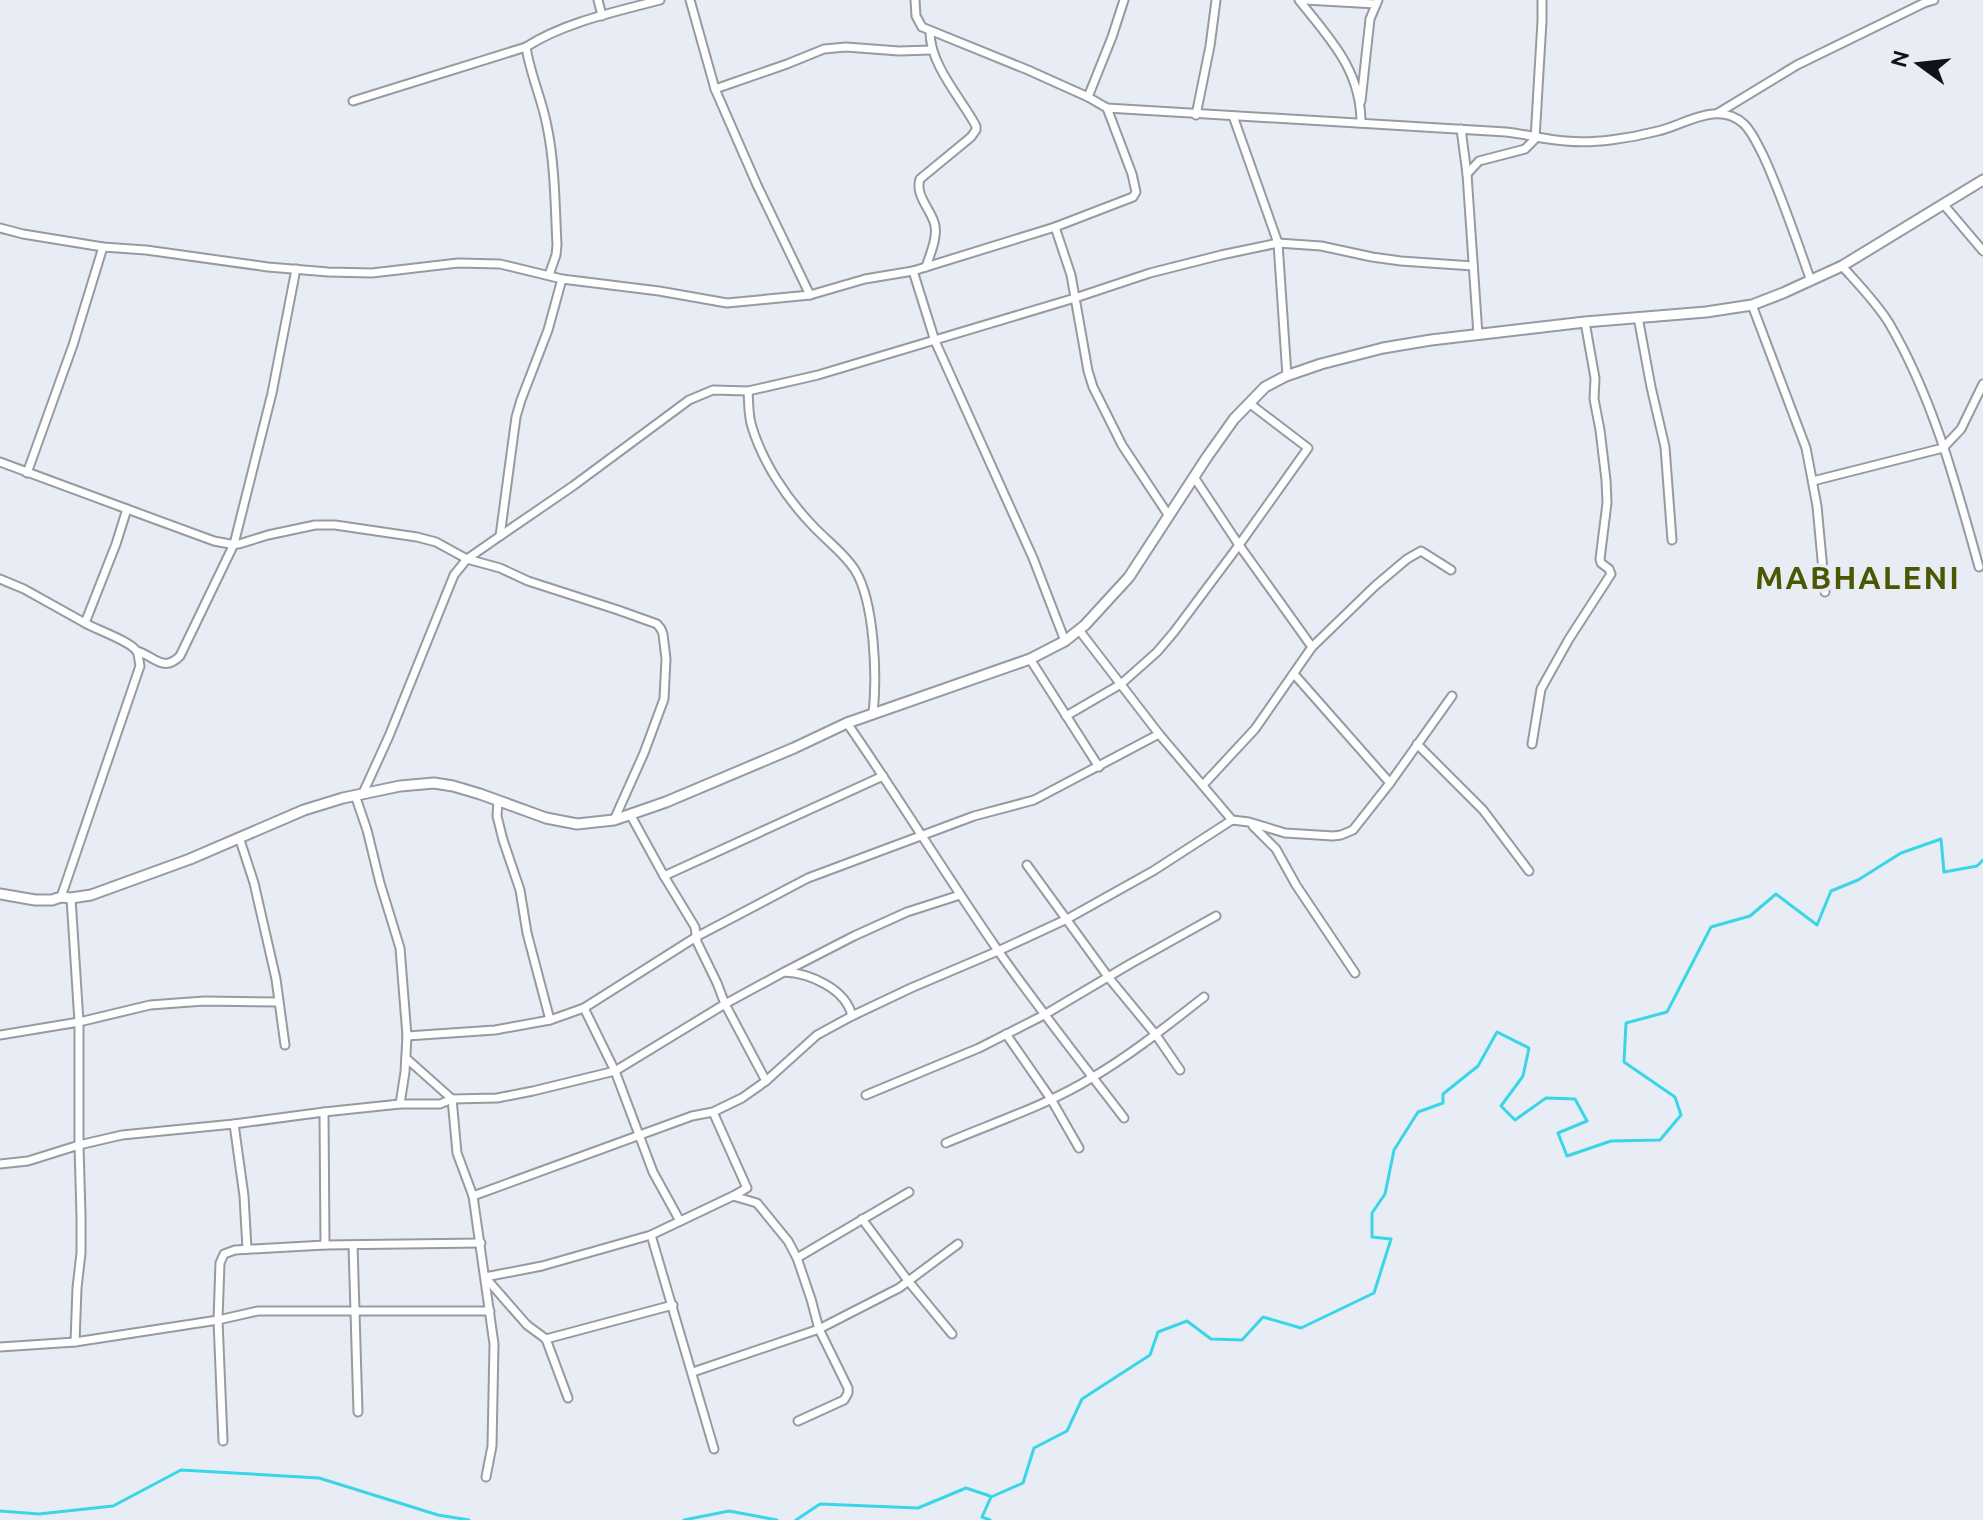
<svg xmlns="http://www.w3.org/2000/svg" width="1983" height="1520" font-family="Ubuntu,sans-serif">
	<style>
		.lines { fill: none; stroke-linecap: round; stroke-linejoin: round }
		.stream { stroke: #38d6e6; stroke-width: 3 }
		.minor-casing { stroke: #969aa3; stroke-width: 11 }
		.tertiary-casing { stroke: #969aa3; stroke-width: 13 }
		.minor { stroke: #fff; stroke-width: 7 }
		.tertiary { stroke: #fff; stroke-width: 9 }
		.labels { text-anchor: middle; stroke-width: 7; stroke-linejoin: round; paint-order: stroke }
		.district-label { font-size: 32px; font-weight: bold; letter-spacing: 2px; fill: #4d5701; stroke: #e8ecf5 }
	</style>
	<rect width="100%" height="100%" fill="#e8ecf5"/>
	<g class="lines">
		<!-- stream -->
		<g class="stream">
			<path d="M0,1511L39,1514L113,1506L181,1470L319,1478L438,1515L469,1520"/>
			<path d="M684,1520L729,1511L777,1520"/>
			<path d="M796,1520L820,1504L918,1508L966,1488L990,1496"/>
			<path d="M990,1520L982,1517L991,1497L1023,1483L1034,1448L1067,1431L1082,1399L1150,1355L1158,1332L1187,1321L1211,1339L1242,1340L1263,1317L1301,1328L1374,1293L1391,1239L1372,1237V1213L1385,1194L1394,1150L1418,1112L1443,1103V1094L1478,1066L1497,1032L1529,1048L1523,1076L1501,1106L1515,1120L1546,1098L1575,1099L1587,1121L1558,1133L1567,1156L1611,1141L1660,1140L1681,1115L1675,1097L1624,1062L1626,1023L1667,1012L1711,927L1750,916L1776,894L1817,925L1831,891L1858,880L1901,853L1941,839L1944,872L1977,866L1983,860"/>
		</g>
		<!-- minor casing -->
		<g class="minor-casing">
			<g id="minor">
				<path d="M598,0L602,16"/>
				<path d="M690,0L715,89L757,185L810,295"/>
				<path d="M915,0L916,16L922,27L1028,70L1088,97L1107,108L1506,132C1526,134 1546,140 1566,141C1594,144 1631,138 1658,131C1684,125 1718,100 1744,124C1753,133 1757,144 1763,155C1782,196 1796,239 1811,281"/>
				<path d="M1299,0C1330,39 1361,70 1361,123"/>
				<path d="M1305,0L1376,4"/>
				<path d="M715,89L787,64L824,49L846,47L899,51L932,50"/>
				<path d="M1088,97L1112,37L1124,0"/>
				<path d="M353,101L526,47"/>
				<path d="M1361,101L1370,19L1378,0"/>
				<path d="M1718,113L1797,65L1924,3L1934,0"/>
				<path d="M1196,115L1210,46L1216,0"/>
				<path d="M1233,116L1278,243L1287,376"/>
				<path d="M1461,129L1467,174L1478,335"/>
				<path d="M1467,174L1479,161L1525,149L1535,139L1542,21V0"/>
				<path d="M1944,205L1983,251"/>
				<path d="M1055,227L1071,275L1088,371L1093,387L1122,445L1169,516"/>
				<path d="M0,228L23,234L103,247L146,250L268,267L328,272L372,273L458,263L500,264L562,279L659,291L727,303L810,295L865,279L913,271L1055,227L1133,197L1136,192L1132,174L1107,108"/>
				<path d="M1842,266C1858,284 1876,302 1889,323C1933,398 1956,484 1979,567"/>
				<path d="M926,267C930,254 939,235 934,222C929,207 915,195 920,179L971,137L976,130V126C961,98 930,65 930,32"/>
				<path d="M913,271L935,341L1033,558L1065,641"/>
				<path d="M549,275L556,255L557,245C555,206 555,164 547,126C542,99 530,74 526,47C565,22 615,12 660,0"/>
				<path d="M1752,305L1806,448L1817,506L1825,592"/>
				<path d="M1638,317L1651,387L1665,447L1672,540"/>
				<path d="M748,391C749,403 748,415 752,427C763,463 787,499 813,526C827,541 844,553 855,570C875,603 877,677 873,714"/>
				<path d="M0,462L127,509L116,544L85,623C97,630 133,642 137,652C139,655 139,663 140,666L61,897"/>
				<path d="M27,473L73,345L103,247"/>
				<path d="M1194,477L1239,545L1312,647"/>
				<path d="M1813,481L1943,448L1961,429L1983,384"/>
				<path d="M127,509L214,541L230,544H239L268,535L315,525H335L417,537L436,542L467,559L500,568L528,581L618,610L657,624L661,629L663,634L666,659L664,699L644,753L614,820"/>
				<path d="M500,536L573,486L689,400L713,390L748,391L818,375L1075,298L1150,273L1221,255L1278,243L1321,246L1372,257L1401,261L1473,266"/>
				<path d="M0,579L24,589L85,623"/>
				<path d="M1079,630L1159,734L1232,820L1249,822L1285,833L1333,836L1341,835L1353,830L1390,783L1452,696"/>
				<path d="M137,651C154,656 163,673 180,656L234,544L272,393L296,269"/>
				<path d="M1030,659L1099,767"/>
				<path d="M1294,674L1390,783"/>
				<path d="M1066,716L1121,684L1157,652L1174,632L1239,545L1308,448L1249,403"/>
				<path d="M847,723C899,798 947,877 999,952C1039,1009 1082,1063 1124,1118"/>
				<path d="M1417,744L1483,810L1529,871"/>
				<path d="M1532,744L1541,689L1569,639L1611,574L1609,569L1601,563L1600,559L1607,503L1606,480L1600,430L1594,399L1595,378L1585,322"/>
				<path d="M1203,785L1255,729L1312,647L1375,586L1407,559L1421,551L1451,570"/>
				<path d="M363,793L389,736L454,575L467,559L500,536L516,417L521,400L548,330L562,279"/>
				<path d="M355,795L367,830L380,883L400,948L407,1036L405,1072L400,1104"/>
				<path d="M498,801L497,816L503,840L520,890L527,933L550,1020"/>
				<path d="M630,814L664,876L695,927L697,942L717,983L725,1004L766,1081"/>
				<path d="M1253,826L1276,849L1296,885L1355,973"/>
				<path d="M239,837L254,883L276,979L285,1045"/>
				<path d="M1027,865L1109,978L1156,1035L1180,1070"/>
				<path d="M664,876L883,776"/>
				<path d="M71,898L79,1022V1145L81,1216V1253L77,1288L75,1342"/>
				<path d="M786,971L854,936L907,912L960,895"/>
				<path d="M584,1008L615,1071L653,1172L680,1221"/>
				<path d="M1006,1034L1051,1099L1079,1148"/>
				<path d="M0,1035L79,1022L150,1005L204,1001L278,1002"/>
				<path d="M407,1036L495,1030L550,1020L584,1008L696,937L808,878L974,816L1034,800L1159,734"/>
				<path d="M406,1058L452,1099L457,1153L473,1196L494,1344L492,1446L486,1477"/>
				<path d="M866,1095L979,1048L1044,1015L1130,964L1216,916"/>
				<path d="M324,1112L325,1245"/>
				<path d="M713,1112L747,1188L733,1196L757,1203L788,1241L797,1258L811,1299L819,1329L848,1388V1393L844,1400L798,1421"/>
				<path d="M234,1124L244,1196L247,1249"/>
				<path d="M946,1143C995,1122 1048,1105 1093,1077C1132,1054 1168,1025 1204,997"/>
				<path d="M0,1164L28,1161L79,1145L122,1135L234,1124L324,1112L400,1104H440L452,1099L497,1098L533,1091L615,1071L725,1004L784,972C810,973 846,989 852,1016"/>
				<path d="M473,1196L692,1116L713,1112L742,1098L766,1081L817,1035L852,1016L911,988L998,951L1067,919L1153,871L1232,820"/>
				<path d="M862,1219L909,1282L952,1334"/>
				<path d="M651,1235L714,1449"/>
				<path d="M353,1245L358,1412"/>
				<path d="M797,1258L909,1192"/>
				<path d="M546,1339L673,1305"/>
				<path d="M0,1347L75,1342L218,1320L258,1311H490"/>
				<path d="M693,1372L819,1329L899,1288L958,1244"/>
				<path d="M568,1398L546,1339L527,1325L485,1277L542,1266L651,1235L733,1196"/>
				<path d="M223,1441L218,1320L220,1263L224,1254L235,1250L325,1245L481,1243"/>
			</g>
		</g>
		<!-- tertiary casing -->
		<g class="tertiary-casing">
			<path id="tertiary" d="M0,894L35,900H52L61,897L71,898L91,895L190,859L304,810L343,798L400,786L434,783L453,786L480,794L546,818L577,824L614,820L666,802L794,748L847,723L1030,659L1065,641L1085,625L1129,577L1207,457L1234,419L1265,387L1286,376L1321,364L1383,348L1431,340L1585,322L1706,312L1752,305L1783,293L1842,266L1983,180"/>
		</g>
		<!-- minor -->
		<use href="#minor" class="minor"/>
		<!-- tertiary -->
		<use href="#tertiary" class="tertiary"/>
	</g>
	<g class="labels">
		<!-- district labels -->
		<g class="district-label">
			<text x="1858" y="589">MABHALENI</text>
		</g>
	</g>
	<!-- north arrow -->
	<g transform="translate(1919 64) rotate(285)" stroke="#e8ecf5" stroke-width="6" paint-order="stroke">
	<path d="M0-6L14 30L0 20L-14 30Z" fill="#111215"/>
	<text y="-12" font-size="22" font-weight="bold" text-anchor="middle" fill="#111215">N</text>
	</g>
</svg>
